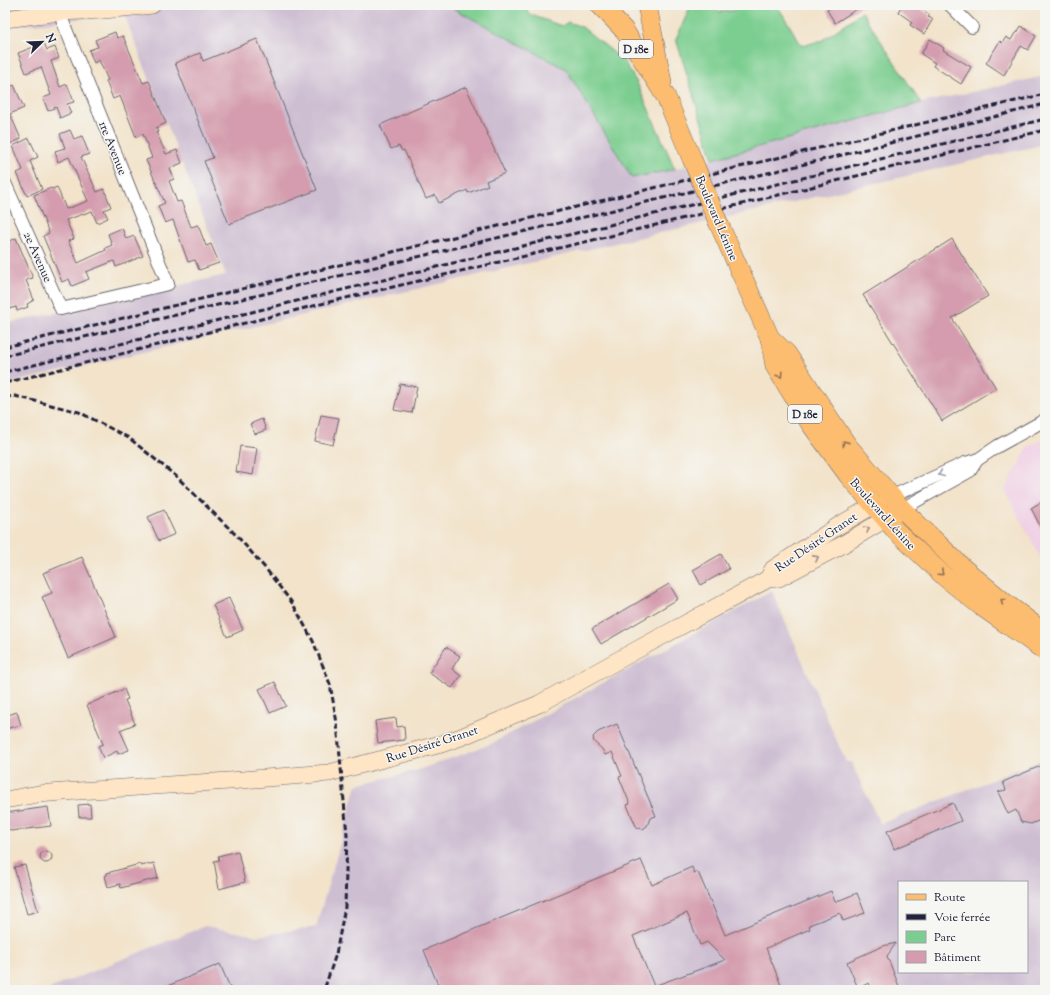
<svg xmlns="http://www.w3.org/2000/svg" width="1050" height="995" font-family="'Sorts Mill Goudy',serif">
	<style>
		.built { fill: #f0d0e5 }
		.industrial { fill: #cebed2; fill-rule: evenodd }
		.green { fill: #7cce90; stroke: #4f7866 }
		.building { fill: #d49cae; fill-rule: evenodd }
		.lines { fill: none; stroke-linecap: round; stroke-linejoin: round }
		.street-casing { stroke: #6b666d; stroke-width: 14 }
		.secondary-casing { stroke: #6b666d; stroke-width: 18 }
		.primary-casing { stroke: #6b666d; stroke-width: 20 }
		.street { stroke: #fff; stroke-width: 12 }
		.secondary { stroke: #fee5c5; stroke-width: 17 }
		.primary { stroke: #fcbd6f; stroke-width: 19 }
		.rail { stroke: #22223b; stroke-width: 3; stroke-dasharray: 6 3; stroke-linecap: butt }
		.primary-bridge-casing { stroke: #6b666d; stroke-width: 20; stroke-linecap: butt }
		.primary-bridge { stroke: #fcbd6f; stroke-width: 19 }
		.oneway { stroke: #8f7055 }
		.oneway2 { stroke: #9c9ca7 }
		.oneway3 { stroke: #9b8d87 }
		.labels { text-anchor: middle; stroke-width: 3; stroke-linejoin: round; paint-order: stroke }
		.shield { fill: #f6f6f2; stroke: #626272; stroke-width: 1 }
		.shield-label { font-size: 11px; font-weight: bold; fill: #22223b }
		.street-label { font-size: 12px; fill: #22223b; stroke: #f6f6f2 }
	</style>
	<rect width="100%" height="100%" fill="#f6f6f2"/>
	<filter id="ink" filterUnits="userSpaceOnUse"><feTurbulence type="fractalNoise" baseFrequency=".025" numOctaves="2"/><feDisplacementMap in="SourceGraphic" scale="8" xChannelSelector="R" yChannelSelector="G"/><feConvolveMatrix kernelMatrix="1 2 1 2 8 2 1 2 1" color-interpolation-filters="sRGB"/></filter>
	<filter id="wash" filterUnits="userSpaceOnUse"><feTurbulence type="fractalNoise" baseFrequency=".012" numOctaves="4" result="noise"/><feDisplacementMap in="SourceGraphic" scale="16" xChannelSelector="R" yChannelSelector="G"/><feGaussianBlur stdDeviation="0.9" result="paint"/><feColorMatrix in="noise" values="0 0 0 0 0 0 0 0 0 0 0 0 0 0 0 0 0 1.4 0 .05"/><feComposite in="paint" operator="in"/></filter>
	<g filter="url(#wash)">
		<rect width="100%" height="100%" fill="#f2e3ca"/>
		<!-- built -->
		<path class="built" d="M1045,439V567L1005,490L1028,447Z"/>
		<!-- industrial -->
		<g class="industrial">
			<path d="M5,5H447L566,69L632,178L679,168L921,103L1045,76V144L5,384V324L226,275L124,14L5,27Z"/>
			<path d="M772,591L846,762H851L880,824L1045,759V990H49L51,988L205,926L257,936L316,927L357,785L418,770L491,744ZM899,882H1027V972H899Z"/>
		</g>
		<!-- green -->
		<g class="green">
			<path d="M447,5H521L531,15L562,26L568,22L582,27L624,61L637,83L675,169L632,178L566,69Z"/>
			<path d="M691,5H715L719,12L777,5L802,46L823,40L862,12L921,103L713,159L676,39Z"/>
		</g>
		<g id="blocks">
			<!-- building -->
			<g class="building">
				<path d="M834,5H863L835,23L827,10Z"/>
				<path d="M902,5H923L921,9L930,15L928,17L933,19L924,34L910,25L912,22L898,12Z"/>
				<path d="M1021,26L1036,36L1028,50L1021,46L1004,75L986,63L1000,41L1002,43L1006,37L1011,40L1015,33H1017Z"/>
				<path d="M115,32L117,38L123,36L143,83L149,81L166,123L156,128L158,132H156L166,154L177,150L182,163L170,168L174,179L169,181L177,202L181,201L191,227L198,225L206,246L211,244L219,263L199,270L195,260L188,262L173,220L165,223L158,206L165,203L146,160L152,158L143,134L136,137L120,96L113,99L106,81L108,80L99,60L94,63L89,50L98,47L95,40Z"/>
				<path d="M257,39L317,190L229,224L204,161L213,158L175,63L200,53L203,61Z"/>
				<path d="M930,39L944,48L943,50L971,67L961,84L933,66L935,63L921,54Z"/>
				<path d="M44,43L47,50L55,47L59,58L51,61L60,87L67,84L74,102L67,104L71,113L60,118L56,107L48,111L43,98L51,95L41,67L26,73L18,53Z"/>
				<path d="M14,85L24,108L10,114L21,139L5,146V89Z"/>
				<path d="M466,87L505,173L486,181L488,185L468,193L467,190L439,203L435,195L426,199L404,150L402,151L399,146L391,149L380,125Z"/>
				<path d="M70,130L74,139L82,136L89,154L81,157L97,192L104,189L111,207L104,210L108,218L97,223L92,211L66,220L74,239L68,241L78,263L106,250L105,248L112,245L108,234L122,228L126,239L134,236L143,256L116,267L114,261L86,272L89,279L72,286L69,279L62,282L43,236L49,233L34,195L51,188L52,189L57,187L66,209L88,201L69,157L58,162L55,151L65,148L60,134Z"/>
				<path d="M29,138L38,157L30,161L42,189L27,196L17,173L23,170L13,146Z"/>
				<path d="M16,238L33,278L26,280L34,300L27,304L28,307L17,311L16,307L5,310V250L8,249L6,243Z"/>
				<path d="M952,239L988,296L952,318L996,388L942,421L863,295Z"/>
				<path d="M400,384L417,387L412,413L394,410Z"/>
				<path d="M321,415L339,418L333,445L315,441Z"/>
				<path d="M262,419L266,430L255,434L250,424Z"/>
				<path d="M240,446L257,448L253,475L236,472Z"/>
				<path d="M1045,500V536L1031,508Z"/>
				<path d="M164,510L175,534L159,541L148,517Z"/>
				<path d="M721,554L729,569L701,585L693,570Z"/>
				<path d="M82,557L116,637L68,658L42,597L52,593L43,573Z"/>
				<path d="M669,584L678,599L601,644L592,629Z"/>
				<path d="M229,598L243,630L227,637L213,605Z"/>
				<path d="M446,647L460,656L452,669L461,676L452,688L429,673Z"/>
				<path d="M275,682L286,706L270,713L259,689Z"/>
				<path d="M124,689L128,699L125,700L135,724L120,730L129,750L118,754L117,751L103,758L98,746L103,744L87,705Z"/>
				<path d="M17,712L21,725L5,729V716Z"/>
				<path d="M396,718L397,727L404,726L405,740L378,743L375,721Z"/>
				<path d="M617,724L656,816L650,818L647,826L643,829L638,828L636,826L627,805L630,804L619,777L622,776L612,752L605,755L602,749L594,742L593,737L598,732Z"/>
				<path d="M1045,764V818L1031,824L1021,822L1016,810L1008,814L998,792L1006,790L1003,782Z"/>
				<path d="M953,803L961,821L894,849L887,831Z"/>
				<path d="M90,804L91,817H79L78,805Z"/>
				<path d="M48,807L51,826L11,831L5,826V813Z"/>
				<circle cx="46" cy="857" r="6"/>
				<path d="M238,851L245,882L219,889L214,861L219,860L218,856Z"/>
				<path d="M641,860L652,885L692,867L694,873L698,872L725,935L831,891L835,902L857,893L865,913L843,921L840,913L809,925L810,929L766,948L783,990H440L424,950ZM687,913L700,945L707,942L725,960L654,986L633,936Z"/>
				<path d="M154,863L158,878L121,888L120,884L108,887L105,876L107,875V873L140,864L141,866Z"/>
				<path d="M25,865L38,911L27,914L14,867Z"/>
				<path d="M896,943L887,956L899,986L890,990H872L869,983L858,988L847,962L883,946Z"/>
				<path d="M220,964L231,990H158Z"/>
			</g>
		</g>
	</g>
	<g filter="url(#ink)">
		<use href="#blocks" fill-opacity="0" stroke="#6b666d" stroke-width="1"/>
		<g class="lines">
			<!-- street casing -->
			<g class="street-casing">
				<g id="street">
					<path d="M950,5L972,27"/>
					<path d="M5,183L61,309L168,284L59,12"/>
					<path d="M886,499L965,463L977,460L998,446L1045,420"/>
					<path d="M902,509L970,471L977,460"/>
				</g>
			</g>
			<!-- secondary casing -->
			<g class="secondary-casing">
				<g id="secondary">
					<path d="M5,19L59,12L104,10L152,5"/>
					<path d="M768,579L773,569L838,526L874,505"/>
					<path d="M5,800L38,794L63,792L229,781L329,773L441,744L461,737L539,704L631,653L768,579L779,578L842,545L897,512"/>
				</g>
			</g>
			<!-- primary casing -->
			<g class="primary-casing">
				<g id="primary">
					<path d="M600,5L624,30L666,97L692,159"/>
					<path d="M647,5L662,82"/>
					<path d="M718,222L770,338L775,366L810,423L848,475L896,531L945,577L981,606L1045,651"/>
					<path d="M770,338L787,354L847,445L902,509L963,568L1004,602L1045,633"/>
				</g>
			</g>
			<!-- street -->
			<use href="#street" class="street"/>
			<!-- secondary -->
			<use href="#secondary" class="secondary"/>
			<!-- primary -->
			<use href="#primary" class="primary"/>
			<!-- rail -->
			<g class="rail">
				<path d="M5,347L727,170L1045,94"/>
				<path d="M5,356L826,159L1045,104"/>
				<path d="M5,372L1045,119"/>
				<path d="M5,383L329,302L623,233L1045,130"/>
				<path d="M5,397L15,396L79,412L129,438L177,477L238,537L266,569L293,604L313,641L330,684L337,723L347,835L345,907L336,954L324,990"/>
			</g>
			<!-- primary-bridge casing -->
			<g class="primary-bridge-casing">
				<path id="primary-bridge" d="M692,159L718,222"/>
			</g>
			<!-- primary-bridge -->
			<use href="#primary-bridge" class="primary-bridge"/>
		</g>
		<!-- one-way arrows -->
		<defs><path id="oneway-chevron" d="M-2-3.5L2.5 0L-2 3.5" fill="none" stroke-width="1.6" stroke-linecap="round" stroke-linejoin="round"/></defs>
		<g class="oneway">
			<use href="#oneway-chevron" transform="translate(780 375) rotate(57)"/>
			<use href="#oneway-chevron" transform="translate(845 443) rotate(-125)"/>
			<use href="#oneway-chevron" transform="translate(941 573) rotate(42)"/>
			<use href="#oneway-chevron" transform="translate(1003 601) rotate(-141)"/>
		</g>
		<use class="oneway2" href="#oneway-chevron" transform="translate(941 474) rotate(157)"/>
		<g class="oneway3">
			<use href="#oneway-chevron" transform="translate(867 529) rotate(-30)"/>
			<use href="#oneway-chevron" transform="translate(816 558) rotate(-28)"/>
		</g>
	</g>
	<g class="labels">
		<!-- shield labels -->
		<g class="shield">
			<rect x="619" y="40" width="34" height="18" rx="3"/>
			<rect x="788" y="405" width="34" height="18" rx="3"/>
		</g>
		<g class="shield-label">
			<text x="636" y="53">D 18e</text>
			<text x="805" y="418">D 18e</text>
		</g>
		<!-- street labels -->
		<g class="street-label">
			<text transform="translate(113 148) rotate(68)" y="4">1re Avenue</text>
			<text transform="translate(717 218) rotate(67)" y="4">Boulevard Lénine</text>
			<text transform="translate(38 257) rotate(66)" y="4">2e Avenue</text>
			<text transform="translate(883 514) rotate(48)" y="4">Boulevard Lénine</text>
			<text transform="translate(816 542) rotate(-34)" y="4">Rue Désiré Granet</text>
			<text transform="translate(432 744) rotate(-18)" y="4">Rue Désiré Granet</text>
		</g>
	</g>
	<!-- margin -->
	<rect width="1050" height="995" fill="none" stroke="#f6f6f2" stroke-width="20"/>
	<!-- legend -->
	<rect x="898" y="881" width="130" height="92" fill="#f6f6f2" stroke="#a1a1a9"/>
	<rect x="906" y="894" width="20" height="6" fill="#fcbd6f" stroke="#a1a1a9"/>
	<text x="934" y="901" font-size="12" fill="#22223b">Route</text>
	<rect x="906" y="914" width="20" height="6" fill="#22223b" stroke="#a1a1a9"/>
	<text x="934" y="921" font-size="12" fill="#22223b">Voie ferrée</text>
	<rect x="906" y="931" width="20" height="12" fill="#7cce90" stroke="#a1a1a9"/>
	<text x="934" y="941" font-size="12" fill="#22223b">Parc</text>
	<rect x="906" y="951" width="20" height="12" fill="#d49cae" stroke="#a1a1a9"/>
	<text x="934" y="961" font-size="12" fill="#22223b">Bâtiment</text>
	<!-- north arrow -->
	<g transform="translate(42 42) rotate(67)" stroke="#f6f6f2" stroke-width="3" paint-order="stroke">
	<path d="M0-3L7 15L0 10L-7 15Z" fill="#22223b"/>
	<text y="-6" font-size="11" font-weight="bold" text-anchor="middle" fill="#22223b">N</text>
	</g>
</svg>
